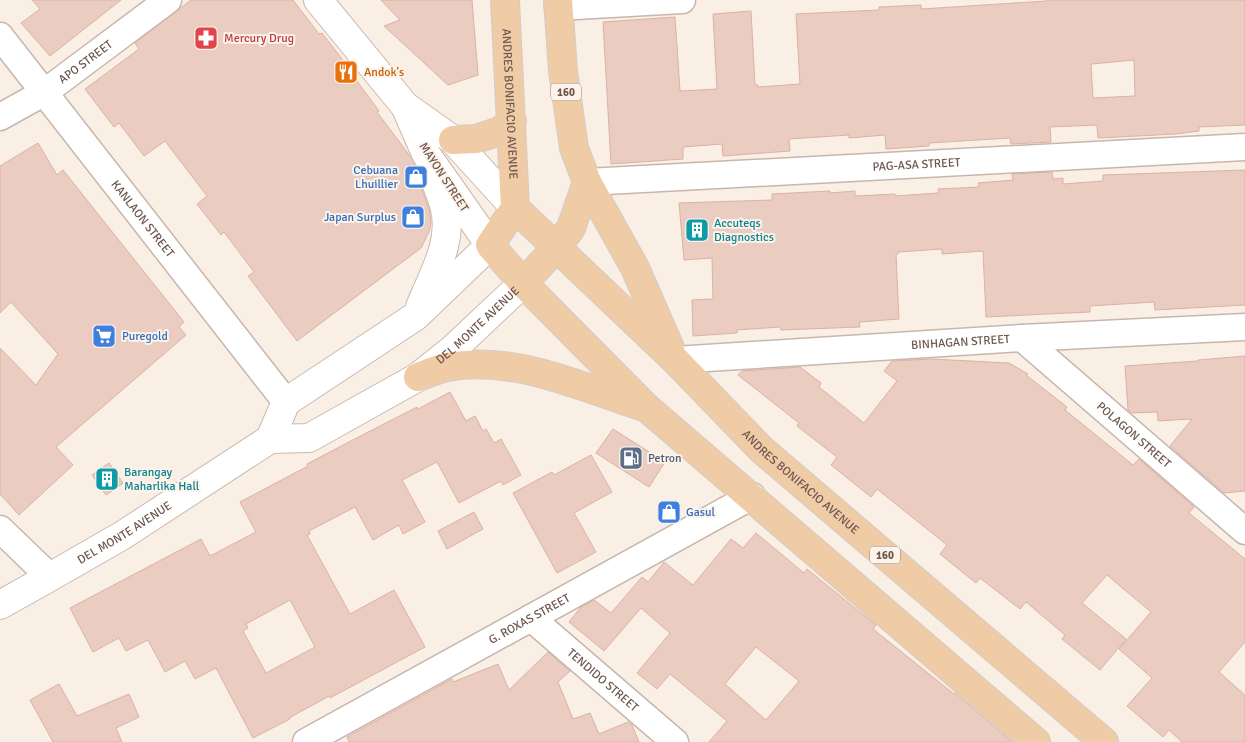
<svg xmlns="http://www.w3.org/2000/svg" width="1245" height="742" font-family="Signika,sans-serif">
	<style>
		.building { fill: #eaccc0; stroke: #dbb2a3; fill-rule: evenodd }
		.lines { fill: none; stroke-linecap: round; stroke-linejoin: round }
		.street-casing { stroke: #c8b6ad; stroke-width: 29 }
		.secondary-casing { stroke: #cdb8ae; stroke-width: 30 }
		.primary-casing { stroke: #d4ccca; stroke-width: 30 }
		.street { stroke: #fff; stroke-width: 26 }
		.secondary { stroke: #fff; stroke-width: 28 }
		.primary { stroke: #efcba6; stroke-width: 28 }
		.labels { text-anchor: middle; stroke-width: 4; stroke-linejoin: round; paint-order: stroke }
		.shield { fill: #fcf3eb; stroke: #99857d; stroke-width: 1 }
		.shield-label { font-size: 11px; font-weight: bold; fill: #6e564e }
		.health-label { font-size: 12px; fill: #be3a42; stroke: #fcf3eb; text-anchor: start }
		.street-label { font-size: 12px; fill: #6e564e; stroke: #fcf3eb }
		.food-label { font-size: 12px; fill: #c56008; stroke: #fcf3eb; text-anchor: start }
		.shop-label { font-size: 12px; fill: #366cbe; stroke: #fcf3eb; text-anchor: end }
		.culture-label { font-size: 12px; fill: #0d838f; stroke: #fcf3eb; text-anchor: start }
		.service-label { font-size: 12px; fill: #4e5e75; stroke: #fcf3eb; text-anchor: start }
	</style>
	<rect width="100%" height="100%" fill="#f9efe5"/>
	<!-- building -->
	<g class="building">
		<path d="M32,0H121L50,56L21,23L40,9Z"/>
		<path d="M191,0H293L319,34L322,33L352,72L351,73L379,111L377,112L410,156L421,174L420,184L429,209L431,223L429,232L421,248L297,341L248,276L254,272L224,232L221,235L197,204L207,196L165,141L144,156L119,123L114,127L85,89L139,49L135,43Z"/>
		<path d="M381,0H472L478,75L448,85L384,26L400,20Z"/>
		<path d="M1047,0H1245V125L1199,127V131L1176,134L1098,138L1097,125L1050,127L1051,142L1011,144L1010,138L929,143V146L886,149L885,135L849,138V135L789,139L790,151L723,156L722,144L683,147V159L611,164L603,22L675,17L680,91L717,89L713,14L751,11L755,85H758V87L800,84L796,14L879,10V7L921,5V9L1047,1ZM1134,60L1135,96L1093,98L1091,64Z"/>
		<path d="M38,143L57,175L63,170L184,322L179,327L186,335L56,447L73,465L19,515L0,494V348L36,385L58,354L11,302L0,313V166Z"/>
		<path d="M1245,170V305L1155,310L1154,302L1090,306V312L986,317L983,251L942,254V249L898,252V254H896L899,319L859,322L860,327L781,330L780,327L737,330V333L693,336L692,300L713,299L712,258L684,260L679,203L772,200V194L830,191V193L855,191V196L895,194V196L939,193L938,189L979,187L978,183L1013,180L1012,174L1052,172L1053,179L1063,178V184L1103,181V175Z"/>
		<path d="M1245,356V491L1224,493L1170,446L1192,419L1158,421L1157,412L1132,413L1128,410L1125,366L1198,361V360Z"/>
		<path d="M931,359L1009,363L1028,374L1026,375L1067,407L1065,410L1133,465L1139,459L1194,507L1189,513L1245,559V642L1219,672L1245,695V742H1182L1169,730L1163,737L1127,706L1152,678L1119,649L1151,612L1107,575L1082,603L1126,639L1100,670L1062,639L1065,635L1026,602L1020,609L980,578L976,583L940,554L947,545L877,489L871,497L831,465L837,457L797,426L799,423L738,375L742,371L800,367L821,383L819,387L864,423L897,381L884,371L892,361Z"/>
		<path d="M450,392L466,421L475,416L483,431L486,429L494,443L501,439L521,475L503,485L501,481L459,503L437,462L402,480L425,522L403,534L399,525L373,540L355,507L309,531L310,534L307,535L350,614L394,590L425,647L330,698L329,696L289,718L290,719L253,738L216,668L195,679L185,661L165,672L148,640L126,651L119,638L93,652L70,608L201,539L210,556L256,532L240,502L308,466L307,464L345,444L417,407L418,409ZM290,600L315,647L266,673L243,631L248,628L246,624Z"/>
		<path d="M613,429L665,462L649,487L596,453Z"/>
		<path d="M591,455L612,492L574,513L596,552L557,573L513,493L552,472L554,475Z"/>
		<path d="M109,463L123,483L106,495L92,475Z"/>
		<path d="M474,512L483,529L447,549L438,531Z"/>
		<path d="M756,533L804,573L807,569L876,625L873,629L954,694L955,693L1012,742H709L727,721L670,674L657,689L637,673L670,633L641,608L604,651L569,622L581,607L594,600L611,613L642,577L648,582L664,562L693,585L731,539L743,548ZM756,647L799,681L766,720L725,684Z"/>
		<path d="M548,652L570,671L558,682L573,719L590,713L599,734L628,722L632,725L639,742H349L347,737L452,679L453,682L498,664L509,690Z"/>
		<path d="M59,684L77,716L129,694L139,717L116,728L122,742H53L30,700Z"/>
	</g>
	<g class="lines">
		<!-- street casing -->
		<g class="street-casing">
			<g id="street">
				<path d="M558,7L682,0"/>
				<path id="s1" d="M0,36L286,402"/>
				<path id="s2" d="M0,117L45,92L168,0"/>
				<path id="s3" d="M587,182L1245,147"/>
				<path id="s4" d="M1022,338L1245,531"/>
				<path id="s5" d="M675,360L1022,338L1245,327"/>
				<path d="M0,529L50,577"/>
				<path id="s6" d="M531,618L675,742"/>
				<path id="s7" d="M306,742L752,496"/>
			</g>
		</g>
		<!-- secondary casing -->
		<g class="secondary-casing">
			<g id="secondary">
				<path d="M405,106L453,140L515,208"/>
				<path d="M420,307C432,276 453,244 445,209C443,199 438,189 435,179"/>
				<path d="M270,439L286,402L416,316L490,245L426,154L405,106L318,0"/>
				<path id="s8" d="M0,605L50,577L123,535L270,439L309,438L418,377L453,349L523,283"/>
			</g>
		</g>
		<!-- primary casing -->
		<g class="primary-casing">
			<g id="primary">
				<path id="s9" d="M505,0L515,208L490,245L523,283L647,408L1036,742"/>
				<path d="M558,0L563,71L574,148L587,182L635,268L670,348"/>
				<path d="M453,140L476,139L500,131L512,121"/>
				<path id="s10" d="M515,208L675,360L762,450L1104,742"/>
				<path d="M523,283L557,247L571,228L587,182"/>
				<path d="M418,377C427,374 437,369 447,367C514,355 579,386 641,406"/>
			</g>
		</g>
		<!-- street -->
		<use href="#street" class="street"/>
		<!-- secondary -->
		<use href="#secondary" class="secondary"/>
		<!-- primary -->
		<use href="#primary" class="primary"/>
	</g>
	<!-- icons -->
	<defs>
		<g id="pharmacy-square" transform="scale(1.25)"><rect x="-9" y="-9" width="18" height="18" rx="4" fill="#e0444e" stroke="#fcf3eb"/><path d="M-2-6h4v4h4v4h-4v4h-4v-4h-4v-4h4Z" fill="#fff"/></g>
		<g id="restaurant-square" transform="scale(1.25)"><rect x="-9" y="-9" width="18" height="18" rx="4" fill="#e8710a" stroke="#fcf3eb"/><path d="M-5-6h1v4h1v-4h1v4h1v-4h1v5L-1.5 .5V6h-2V.5L-5-1ZM5-6V6H3V1.5H1.5Q1.5-4 5-6Z" fill="#fff"/></g>
		<g id="shop-square" transform="scale(1.25)"><rect x="-9" y="-9" width="18" height="18" rx="4" fill="#3f7fe0" stroke="#fcf3eb"/><path d="M-5-2.5h2.3a2.7 3.5 0 0 1 5.4 0H5L5.5 6h-11ZM-1.5-2.5h3a1.5 2.3 0 0 0-3 0Z" fill="#fff"/></g>
		<g id="building-square" transform="scale(1.25)"><rect x="-9" y="-9" width="18" height="18" rx="4" fill="#0f9aa8" stroke="#fcf3eb"/><path d="M-4-6H4V6H1V3H-1V6H-4ZM-2.5-4.3h1.7v1.8h-1.7ZM.8-4.3h1.7v1.8H.8ZM-2.5-1h1.7V.8h-1.7ZM.8-1h1.7V.8H.8Z" fill="#fff"/></g>
		<g id="supermarket-square" transform="scale(1.25)"><rect x="-9" y="-9" width="18" height="18" rx="4" fill="#3f7fe0" stroke="#fcf3eb"/><path d="M-6-5.5h2.5l.6 2H6L4.5 2H-2.5L-4.4-4H-6ZM-1.5 3.2a1.3 1.3 0 1 0 .1 0ZM3 3.2a1.3 1.3 0 1 0 .1 0Z" fill="#fff"/></g>
		<g id="fuel-square" transform="scale(1.25)"><rect x="-9" y="-9" width="18" height="18" rx="4" fill="#5c6f8a" stroke="#fcf3eb"/><path d="M-5.5-6h7V0h2V4h1.3V-2.5L3-4.5l.8-.8L6-3V5H2.5V1h-1V6h-7ZM-4.2-4.7v3.2H.2V-4.7Z" fill="#fff"/></g>
	</defs>
	<g fill-rule="evenodd">
		<use href="#pharmacy-square" x="206" y="38"/>
		<use href="#restaurant-square" x="346" y="72"/>
		<use href="#shop-square" x="416" y="177"/>
		<use href="#shop-square" x="413" y="217"/>
		<use href="#building-square" x="697" y="230"/>
		<use href="#supermarket-square" x="104" y="336"/>
		<use href="#fuel-square" x="631" y="458"/>
		<use href="#building-square" x="107" y="479"/>
		<use href="#shop-square" x="669" y="512"/>
	</g>
	<g class="labels">
		<!-- shield labels -->
		<g class="shield">
			<rect x="551" y="83.5" width="30" height="17" rx="4"/>
			<rect x="870" y="546.5" width="30" height="17" rx="4"/>
		</g>
		<g class="shield-label">
			<text x="566" y="96">160</text>
			<text x="885" y="559">160</text>
		</g>
		<!-- health labels -->
		<g class="health-label">
			<text x="224" y="42">Mercury Drug</text>
		</g>
		<!-- street labels -->
		<g class="street-label">
			<text dy="4" stroke="none"><textPath href="#s2" startOffset="102">APO STREET</textPath></text>
			<text dy="4" stroke="none"><textPath href="#s9" startOffset="104">ANDRES BONIFACIO AVENUE</textPath></text>
			<text dy="4" stroke="none"><textPath href="#s3" startOffset="330">PAG-ASA STREET</textPath></text>
			<text transform="translate(444 177) rotate(57)" y="4">MAYON STREET</text>
			<text dy="4" stroke="none"><textPath href="#s1" startOffset="232">KANLAON STREET</textPath></text>
			<text dy="4" stroke="none"><textPath href="#s8" startOffset="560">DEL MONTE AVENUE</textPath></text>
			<text dy="4" stroke="none"><textPath href="#s5" startOffset="286">BINHAGAN STREET</textPath></text>
			<text dy="4" stroke="none"><textPath href="#s4" startOffset="148">POLAGON STREET</textPath></text>
			<text dy="4" stroke="none"><textPath href="#s10" startOffset="396">ANDRES BONIFACIO AVENUE</textPath></text>
			<text dy="4" stroke="none"><textPath href="#s8" startOffset="144">DEL MONTE AVENUE</textPath></text>
			<text dy="4" stroke="none"><textPath href="#s7" startOffset="255">G. ROXAS STREET</textPath></text>
			<text dy="4" stroke="none"><textPath href="#s6" startOffset="95">TENDIDO STREET</textPath></text>
		</g>
		<!-- food labels -->
		<g class="food-label">
			<text x="364" y="76">Andok's</text>
		</g>
		<!-- shop labels -->
		<g class="shop-label">
			<text x="398" y="174">Cebuana<tspan x="398" dy="14">Lhuillier</tspan></text>
			<text x="396" y="221">Japan Surplus</text>
			<text x="122" y="340" text-anchor="start">Puregold</text>
			<text x="686" y="516" text-anchor="start">Gasul</text>
		</g>
		<!-- culture labels -->
		<g class="culture-label">
			<text x="714" y="227">Accuteqs<tspan x="714" dy="14">Diagnostics</tspan></text>
			<text x="124" y="476">Barangay<tspan x="124" dy="14">Maharlika Hall</tspan></text>
		</g>
		<!-- service labels -->
		<g class="service-label">
			<text x="648" y="462">Petron</text>
		</g>
	</g>
</svg>
